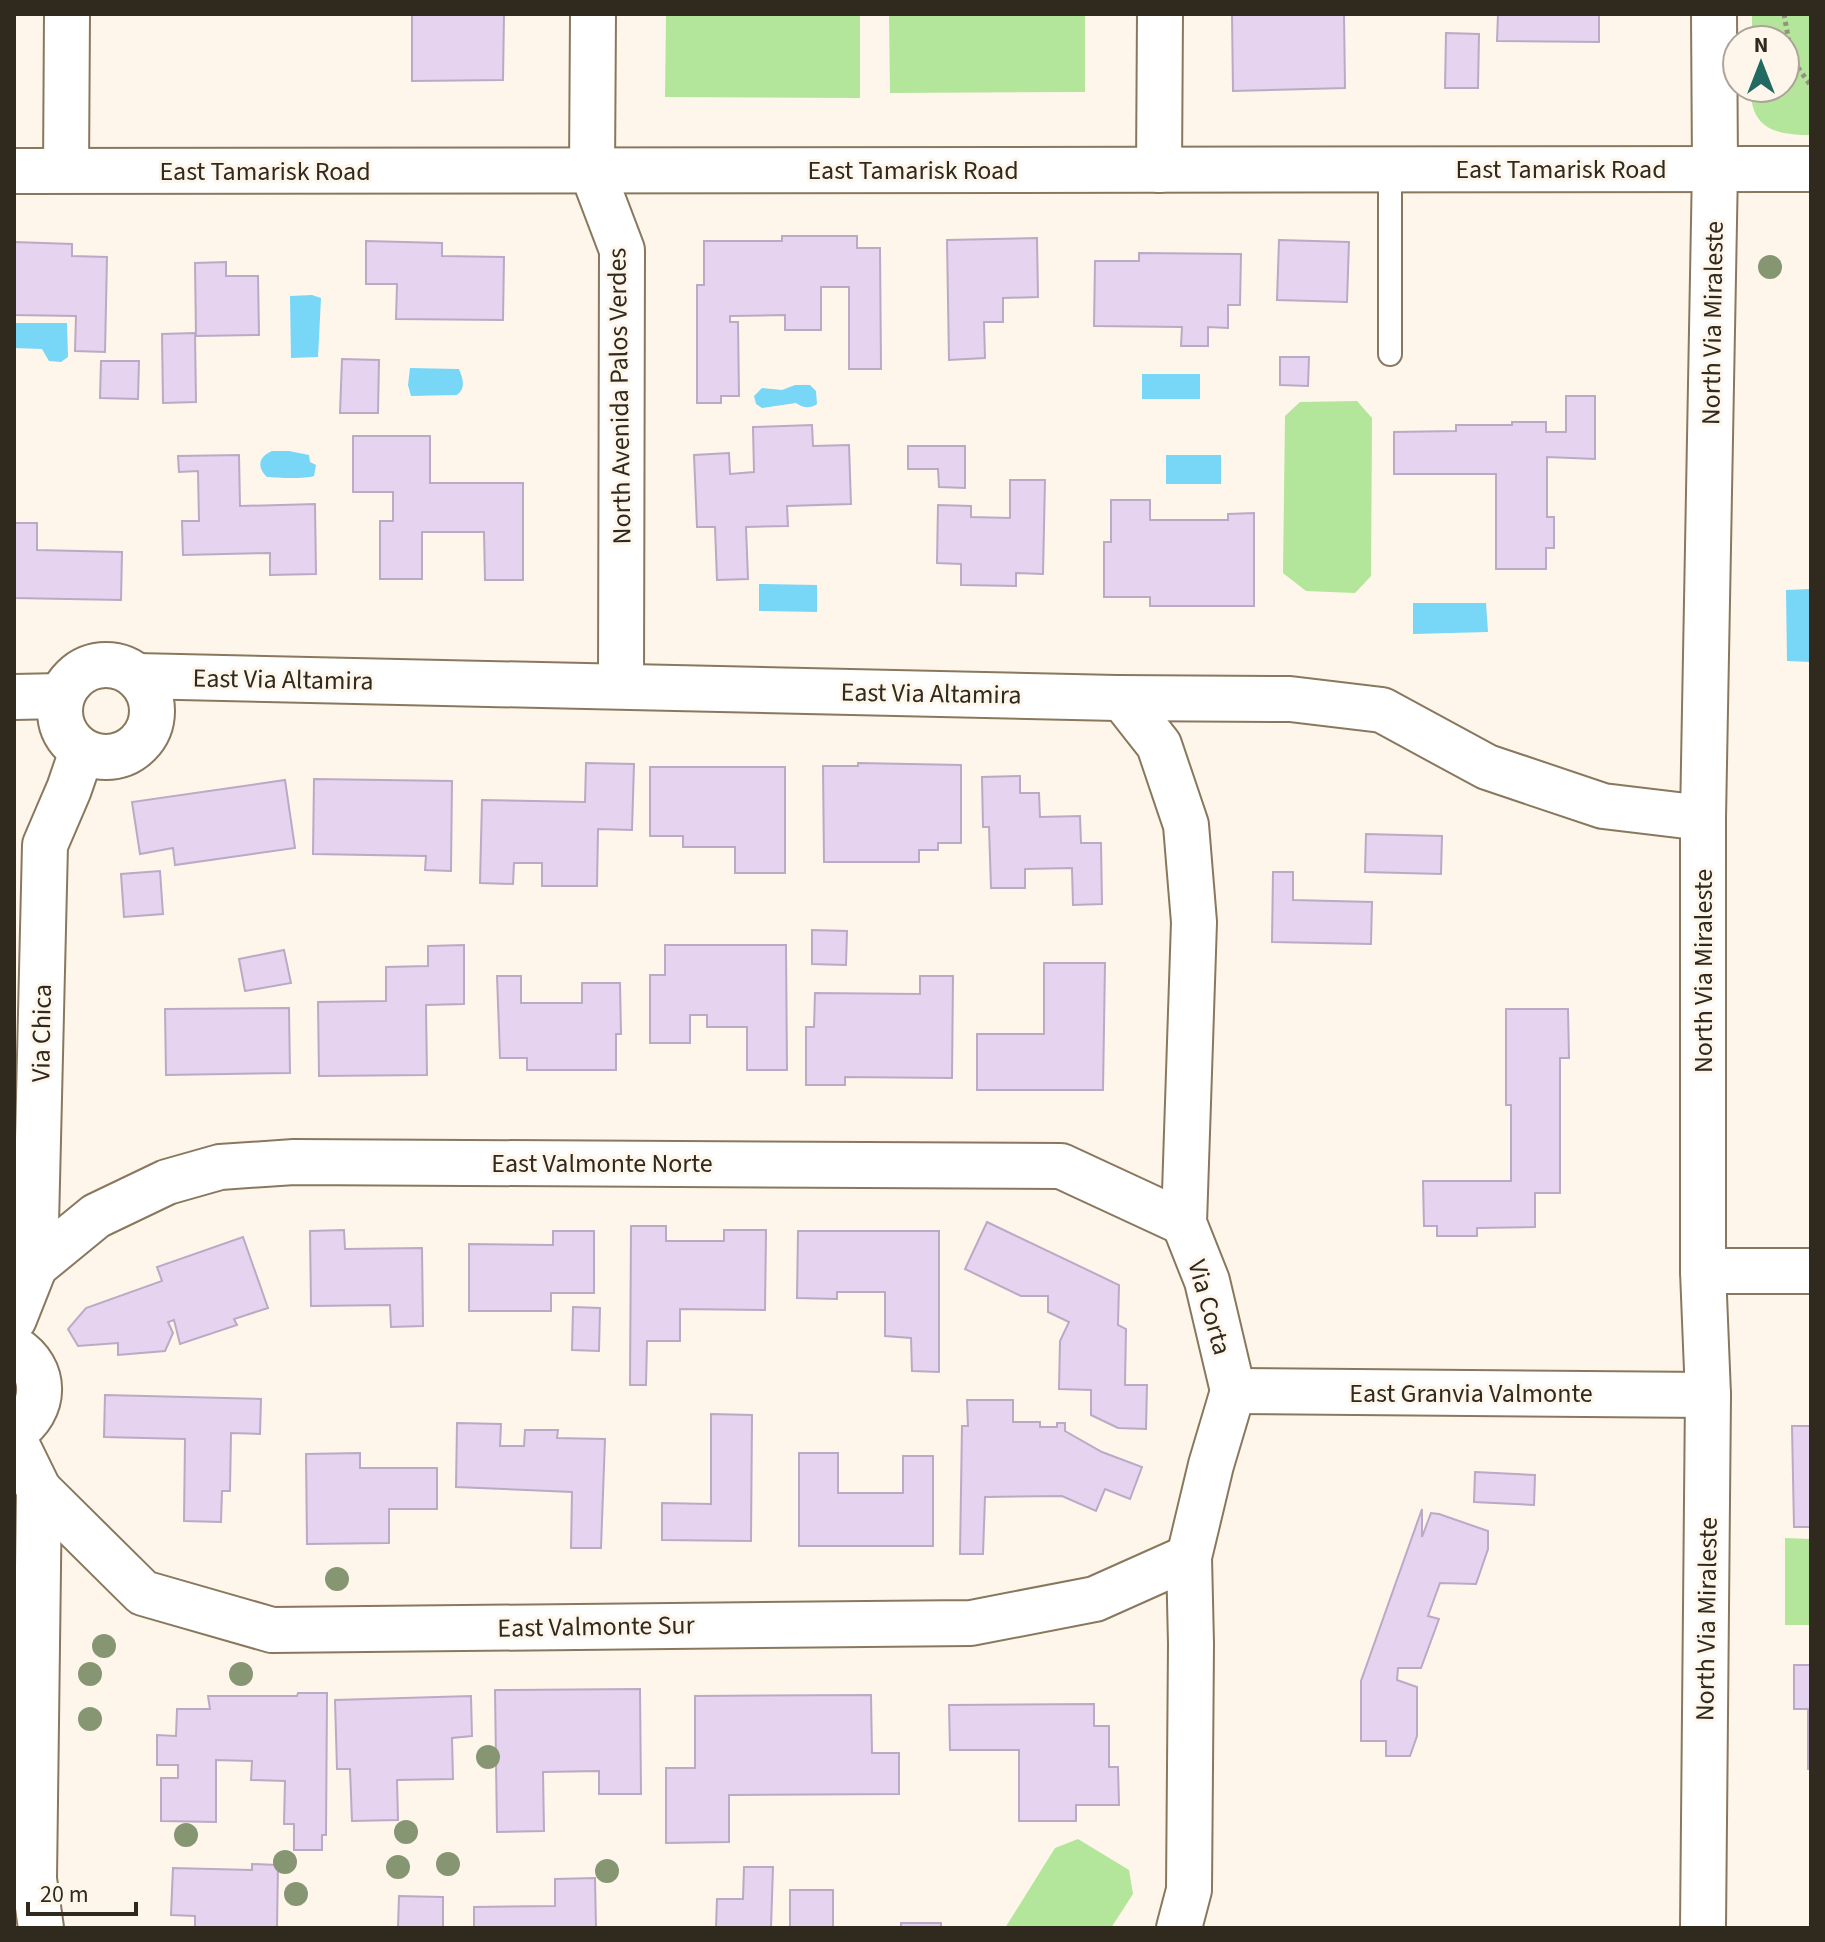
<svg xmlns="http://www.w3.org/2000/svg" width="1825" height="1942" font-family="'Source Sans 3',sans-serif">
	<style>
		.green { fill: #b3e59a }
		.water { fill: #78d6f6 }
		.building { fill: #e6d3ef; stroke: #bca9c5; stroke-width: 2 }
		.lines { fill: none; stroke-linecap: round; stroke-linejoin: round }
		.lane-casing { stroke: #89785e; stroke-width: 26 }
		.street-casing { stroke: #89785e; stroke-width: 48 }
		.path { stroke: #989085; stroke-width: 5; stroke-dasharray: 4 4; stroke-linecap: butt }
		.lane { stroke: #fff; stroke-width: 22 }
		.street { stroke: #fff; stroke-width: 44 }
		.tree { fill: #879672 }
		.labels { text-anchor: middle; stroke-width: 6; stroke-linejoin: round; paint-order: stroke }
		.street-label { font-size: 26px; fill: #30291e; stroke: #fef6eb }
	</style>
	<rect width="100%" height="100%" fill="#fef6eb"/>
	<!-- green -->
	<g class="green">
		<path d="M666,14H860V98L665,97Z"/>
		<path d="M889,14H1085V92L890,93Z"/>
		<path d="M1752,14H1811V135C1776,135 1750,129 1751,88H1785V40H1752Z"/>
		<path d="M1357,401L1372,418L1371,576L1355,593L1306,591L1283,573L1285,416L1300,402Z"/>
		<path d="M1785,1538L1811,1539V1625H1785Z"/>
		<path d="M1078,1839L1129,1870L1133,1894L1111,1928H1005L1055,1848Z"/>
	</g>
	<!-- water -->
	<g class="water">
		<path d="M312,295L321,298L318,357L291,358L290,296Z"/>
		<path d="M14,323H67L68,357L61,362L49,361L42,349L14,348Z"/>
		<path d="M410,368L459,369C463,379 466,388 457,395L411,396L408,385Z"/>
		<rect x="1142" y="374" width="58" height="25"/>
		<path d="M795,385H810L816,391L817,404C810,409 803,408 796,403L762,408L756,404L754,396L762,388L782,390Z"/>
		<path d="M272,451H289L309,455L310,462L316,465L314,476C306,479 277,478 267,477C257,467 258,457 272,451Z"/>
		<rect x="1166" y="455" width="55" height="29"/>
		<path d="M759,584L817,585V612L759,611Z"/>
		<path d="M1811,589V662L1787,661L1786,590Z"/>
		<path d="M1413,603H1486L1488,632L1413,634Z"/>
	</g>
	<!-- building -->
	<g class="building">
		<path d="M412,14H504L503,80L412,81Z"/>
		<path d="M1232,14H1344L1345,88L1233,91Z"/>
		<path d="M1498,14H1599V42L1497,41Z"/>
		<path d="M1446,33L1479,34L1478,88H1445Z"/>
		<path d="M782,236H857V248H880L881,369H849V287H821V330H785V315L730,316V322H738L739,396H721V403H697V285H704V241H782Z"/>
		<path d="M1037,238L1038,297L1003,298V322H984L985,358L949,360L947,240Z"/>
		<path d="M1279,240L1349,242L1347,302L1277,300Z"/>
		<path d="M366,241L442,243V256L504,257L503,320L396,319L397,284H366Z"/>
		<path d="M14,242L72,244V256L107,257L105,352L75,351L76,316L14,315Z"/>
		<path d="M1139,253L1241,254L1240,305H1228V328L1208,327V346H1181L1182,327L1094,326L1095,261H1139Z"/>
		<path d="M226,262V276H258L259,335L196,336L195,263Z"/>
		<path d="M195,333L196,402L163,403L162,334Z"/>
		<path d="M1280,357H1309L1308,386L1280,385Z"/>
		<path d="M342,359L379,360L378,413H340Z"/>
		<path d="M101,361H139L138,399L100,398Z"/>
		<path d="M1566,396H1595V459L1547,457V517H1554V548H1546V569H1496V474H1394V432L1456,431V425H1512V422H1546V432H1566Z"/>
		<path d="M812,425L813,446L849,445L851,504L787,506L788,526L746,527L748,579L717,580L715,527H697L694,455L729,453L730,474L754,472L753,427Z"/>
		<path d="M353,436H430V483H523V580H485L484,532H422V579H380V521H393V492H353Z"/>
		<path d="M908,446H965V488L939,487L938,469H908Z"/>
		<path d="M239,455L240,506L315,504L316,574L270,575V553L183,555L182,521H199L198,471L179,472L178,456Z"/>
		<path d="M1010,480H1045L1043,574L1016,573V586L961,585V564L937,563L938,505L971,506V517L1010,518Z"/>
		<path d="M1111,500H1150V520H1228V514L1254,513V606H1150V597H1104V542H1111Z"/>
		<path d="M14,523H37V550L122,552L121,600L14,598Z"/>
		<path d="M586,763L634,764L632,830L598,829L597,886H542V863H514L513,884L480,883L482,800L585,802Z"/>
		<path d="M858,763L961,765V843H938V850H919V862H824L823,766H858Z"/>
		<path d="M650,767H785V873H735V847H683V836H650Z"/>
		<path d="M1020,776V793H1039L1040,817L1080,816L1081,843H1101L1102,904L1073,905L1072,868L1025,869V888H991L989,827H983L982,777Z"/>
		<path d="M314,779L452,781L451,871L425,870L426,856L313,854Z"/>
		<path d="M285,780L295,848L175,865L173,848L140,854L132,802Z"/>
		<path d="M1366,834L1442,836L1441,874L1365,872Z"/>
		<path d="M160,871L163,914L124,917L121,874Z"/>
		<path d="M1273,872H1293V900L1372,902L1371,944L1272,942Z"/>
		<path d="M812,930L847,931L846,965L812,964Z"/>
		<path d="M464,945V1004L426,1005L427,1075L319,1076L318,1002L386,1001V967L428,966V946Z"/>
		<path d="M665,945H786L787,1070H747V1027H707V1015H690V1043H650V975H665Z"/>
		<path d="M284,950L291,983L245,991L239,959Z"/>
		<path d="M1044,963H1105L1103,1090H977V1034H1044Z"/>
		<path d="M497,976H521V1003H582V983H620L621,1034H616V1070H527V1058H500Z"/>
		<path d="M920,976H953L952,1078L845,1077V1085H806V1027H814L815,993L920,994Z"/>
		<path d="M289,1008L290,1073L166,1075L165,1009Z"/>
		<path d="M1506,1009H1568L1569,1058H1560V1193H1535V1227L1477,1228V1236H1437V1226H1424L1423,1181H1511V1105H1506Z"/>
		<path d="M987,1222L1119,1285L1118,1325L1126,1329L1125,1385H1147L1146,1429L1118,1428L1091,1415V1390L1059,1389L1060,1341L1069,1322L1048,1312V1296H1021L965,1269Z"/>
		<path d="M631,1226H666V1241H724V1230H766L765,1310L680,1309V1341H647L646,1385H630Z"/>
		<path d="M344,1230L345,1249L422,1248L423,1326L391,1327L390,1305L311,1306L310,1231Z"/>
		<path d="M553,1231H594V1293H551V1311H469V1244L553,1245Z"/>
		<path d="M798,1231H939V1372L912,1371L911,1338L885,1336V1292H837V1299L797,1298Z"/>
		<path d="M243,1237L268,1308L234,1319L237,1325L180,1344L174,1320L168,1322L173,1333L165,1351L118,1355V1343L78,1346L68,1329L86,1308L162,1281L157,1267Z"/>
		<path d="M573,1307L600,1308L599,1351L572,1350Z"/>
		<path d="M105,1395L261,1399L260,1434L231,1433L230,1491H222L221,1522L184,1521L185,1439L104,1437Z"/>
		<path d="M967,1400H1013V1422H1040V1427H1057V1423H1065V1431L1102,1452L1142,1467L1130,1499L1105,1489L1096,1511L1062,1496L985,1497L983,1554H960L962,1426H968Z"/>
		<path d="M711,1414L752,1415L751,1541L662,1540V1503L711,1504Z"/>
		<path d="M457,1423L501,1424L500,1446H524L525,1430H558L557,1438L605,1439L601,1548H571L572,1492L456,1487Z"/>
		<path d="M1792,1426H1811V1527H1794Z"/>
		<path d="M360,1453V1468H437V1509H389V1543L307,1544L306,1454Z"/>
		<path d="M799,1453H838V1493H903V1456H933V1546H799Z"/>
		<path d="M1475,1472L1535,1475L1534,1505L1474,1502Z"/>
		<path d="M1422,1509V1537L1431,1513L1439,1514L1488,1531V1549L1476,1584L1440,1583L1428,1616L1439,1619L1421,1668H1398L1397,1680L1417,1687V1736L1410,1756H1386V1741H1361V1681Z"/>
		<path d="M1794,1665H1811V1769H1808V1709H1794Z"/>
		<path d="M640,1689L641,1794H599V1771L543,1772L544,1831L497,1832L495,1690Z"/>
		<path d="M298,1693H327L326,1835H322V1850H294V1824H284L285,1781L251,1780L252,1761L216,1760V1822L161,1821V1778H178V1765H157V1735L176,1736L177,1709H210L208,1696H297Z"/>
		<path d="M871,1695L872,1753H899V1794L729,1795V1842L666,1843V1768H695V1696Z"/>
		<path d="M471,1696L472,1736L452,1738L453,1779L397,1780L398,1820L352,1821L350,1769H337L335,1700Z"/>
		<path d="M1094,1704V1726H1109V1767H1118L1119,1805H1076V1821H1019V1750H950L949,1705Z"/>
		<path d="M252,1864L278,1865L277,1928H195V1916L171,1915L173,1868L252,1870Z"/>
		<path d="M744,1867H773L771,1928H716L717,1899H743Z"/>
		<path d="M595,1878L596,1928H474V1907L555,1906V1879Z"/>
		<rect x="790" y="1890" width="43" height="38"/>
		<path d="M399,1896L443,1897V1928H398Z"/>
		<rect x="901" y="1923" width="40" height="5"/>
	</g>
	<g class="lines">
		<!-- lane casing -->
		<g class="lane-casing">
			<path id="lane" d="M1390,354V169"/>
		</g>
		<!-- street casing -->
		<g class="street-casing">
			<g id="street">
				<path d="M593,14L592,171L622,250L621,685"/>
				<path d="M66,170L67,14"/>
				<path d="M1159,170L1160,14"/>
				<path d="M14,171L1811,169"/>
				<circle cx="106" cy="711" r="46"/>
				<path d="M136,676L1117,698L1290,699L1382,710L1487,767L1603,806L1703,818"/>
				<path d="M14,697L62,696"/>
				<path d="M1122,698L1159,745L1186,825L1194,922L1184,1223L1207,1281L1233,1391L1211,1465L1189,1557L1191,1644L1189,1890L1179,1928"/>
				<path d="M35,1266L96,1216L167,1182L220,1167L294,1162L1061,1166L1184,1223"/>
				<path d="M1703,1271H1811"/>
				<path d="M14,1319L35,1266L45,845L69,789L82,751"/>
				<path d="M14,1348C48,1369 47,1410 14,1432"/>
				<path d="M1233,1391L1708,1395"/>
				<path d="M14,1439L39,1490L34,1879L41,1928"/>
				<path d="M39,1490L143,1593L272,1630L971,1623L1095,1599L1189,1557"/>
				<path d="M1703,1928L1708,1395L1703,1271V818L1715,168L1714,14"/>
			</g>
		</g>
		<!-- path -->
		<path class="path" d="M1784,14L1792,59L1811,86"/>
		<!-- lane -->
		<use href="#lane" class="lane"/>
		<!-- street -->
		<use href="#street" class="street"/>
	</g>
	<!-- trees -->
	<g class="tree">
		<circle cx="1770" cy="267" r="12"/>
		<circle cx="337" cy="1579" r="12"/>
		<circle cx="104" cy="1646" r="12"/>
		<circle cx="90" cy="1674" r="12"/>
		<circle cx="241" cy="1674" r="12"/>
		<circle cx="90" cy="1719" r="12"/>
		<circle cx="488" cy="1757" r="12"/>
		<circle cx="406" cy="1832" r="12"/>
		<circle cx="186" cy="1835" r="12"/>
		<circle cx="285" cy="1862" r="12"/>
		<circle cx="448" cy="1864" r="12"/>
		<circle cx="398" cy="1867" r="12"/>
		<circle cx="607" cy="1871" r="12"/>
		<circle cx="296" cy="1894" r="12"/>
	</g>
	<g class="labels">
		<!-- street labels -->
		<g class="street-label">
			<text x="1561" y="178">East Tamarisk Road</text>
			<text x="913" y="179">East Tamarisk Road</text>
			<text x="265" y="180">East Tamarisk Road</text>
			<text transform="translate(1712 323) rotate(-89)" y="9">North Via Miraleste</text>
			<text transform="translate(619 396) rotate(-91)" y="9">North Avenida Palos Verdes</text>
			<text transform="translate(283 679) rotate(1)" y="9">East Via Altamira</text>
			<text transform="translate(931 693) rotate(1)" y="9">East Via Altamira</text>
			<text transform="translate(1703 971) rotate(-90)" y="9">North Via Miraleste</text>
			<text transform="translate(41 1033) rotate(-89)" y="9">Via Chica</text>
			<text x="602" y="1172">East Valmonte Norte</text>
			<text transform="translate(1210 1307) rotate(74)" y="9">Via Corta</text>
			<text x="1471" y="1402">East Granvia Valmonte</text>
			<text transform="translate(1706 1619) rotate(-89)" y="9">North Via Miraleste</text>
			<text transform="translate(596 1626) rotate(-1)" y="9">East Valmonte Sur</text>
		</g>
	</g>
	<!-- border -->
	<rect width="1825" height="1942" fill="none" stroke="#30291e" stroke-width="32"/>
	<!-- north arrow -->
	<g transform="translate(1761 64)"><circle r="38" fill="#fef6eb" stroke="#aca499" stroke-width="2"/>
	<path d="M0-6L14 30L0 20L-14 30Z" fill="#226a61"/>
	<text y="-12" font-size="22" font-weight="bold" text-anchor="middle" fill="#30291e">N</text>
	</g>
	<!-- scale -->
	<path d="M28 1902v12h108v-12" fill="none" stroke="#30291e" stroke-width="4"/>
	<text x="40" y="1902" font-size="24" fill="#30291e" stroke="#fef6eb" stroke-width="6" paint-order="stroke">20 m</text>
</svg>
